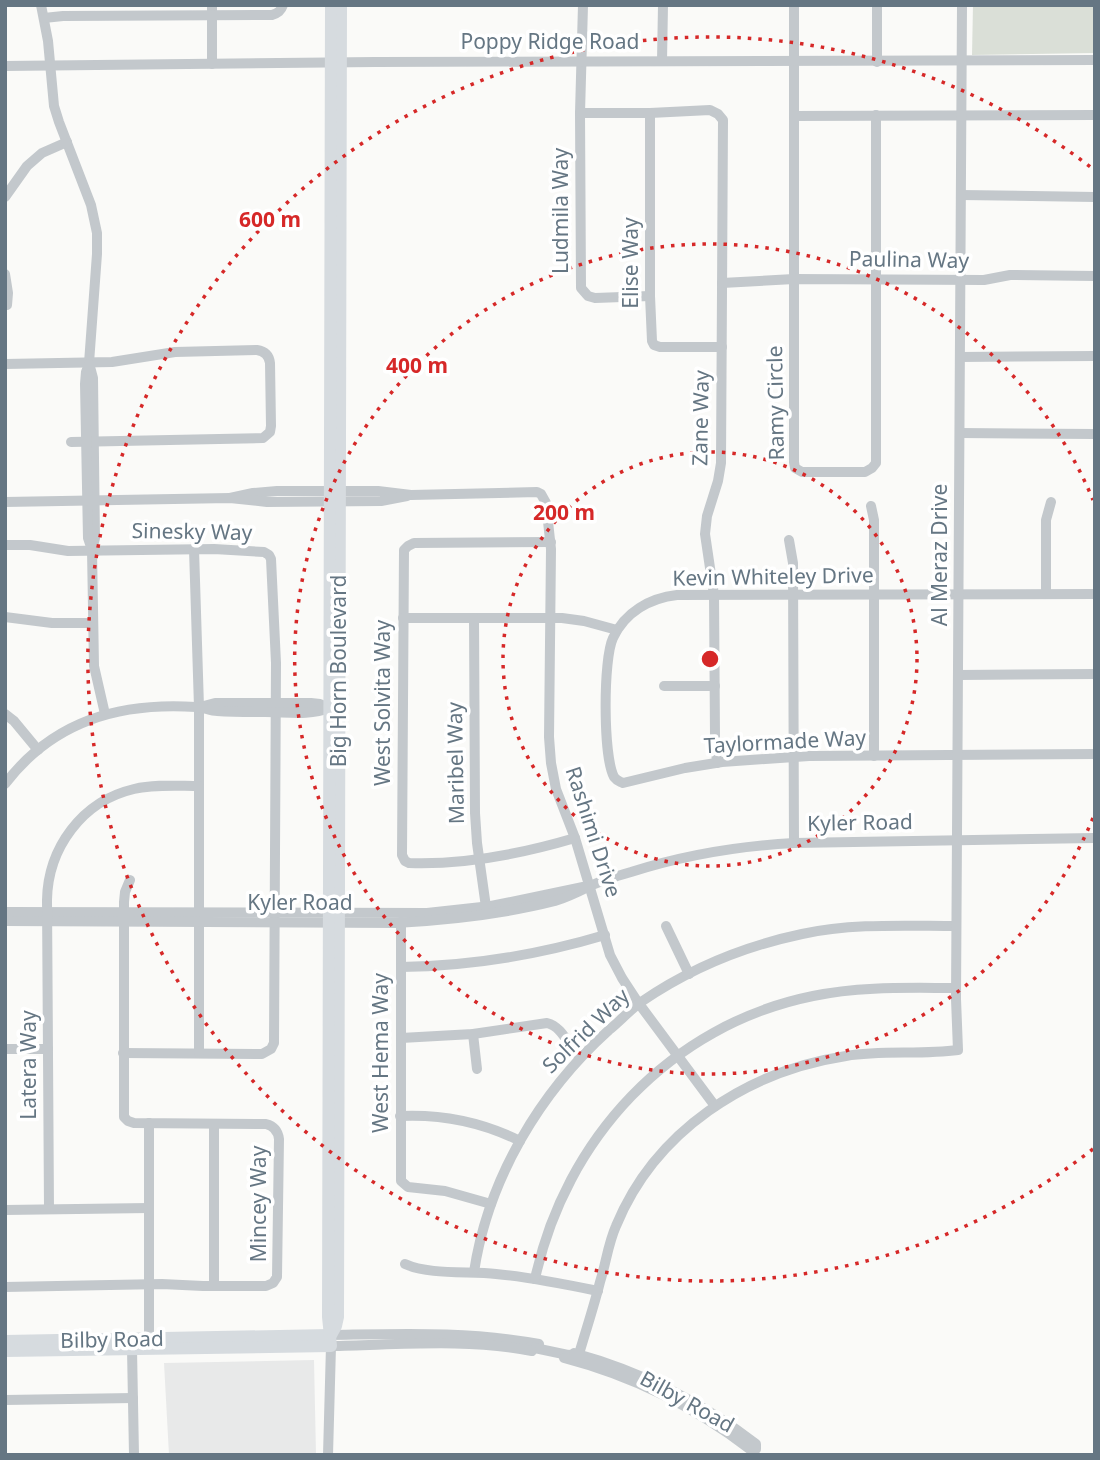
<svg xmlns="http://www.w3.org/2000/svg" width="1100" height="1460" font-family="'Noto Sans',sans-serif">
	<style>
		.built { fill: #e8e9e9 }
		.grass { fill: #dadfd7 }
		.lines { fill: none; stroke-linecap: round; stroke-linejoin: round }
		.minor { stroke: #c3c8cc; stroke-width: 10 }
		.major { stroke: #d6dbdf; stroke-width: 12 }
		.ring { fill: none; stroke: #d62828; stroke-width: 3.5; stroke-dasharray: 3.5 7 }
		.labels { text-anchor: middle; stroke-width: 7; stroke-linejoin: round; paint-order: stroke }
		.street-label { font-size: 21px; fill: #657683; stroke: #fff }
		.centre { fill: #d62828; stroke: #fff; stroke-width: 3.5 }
		.ring-label { font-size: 21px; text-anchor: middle; font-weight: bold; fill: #d62828; stroke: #fff; stroke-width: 7; stroke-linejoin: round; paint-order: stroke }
	</style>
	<rect width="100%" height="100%" fill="#fafaf8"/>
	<!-- built -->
	<path class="built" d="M314,1360L316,1455H169L164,1363Z"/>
	<!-- grass -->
	<path class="grass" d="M973,5H1095V53L972,55Z"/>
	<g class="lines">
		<!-- minor -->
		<g class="minor">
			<path d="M41,5L48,41L54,106L59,122L91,205L97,233V254L89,363L93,378L95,538L92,550"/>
			<path d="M212,5V64"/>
			<path d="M583,5L580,113L581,288L588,296L595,298L650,296"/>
			<path d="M794,5V462L795,468L802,472H865L872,468L876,463V115"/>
			<path d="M877,5V62"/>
			<path d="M44,18L63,16L272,15C278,13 281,11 283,5"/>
			<path d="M662,61L663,5"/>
			<path d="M5,66L375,62L1095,60"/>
			<path d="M580,113H650L710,110L718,114L723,120L721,463L718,481L707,516L705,534L714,595L715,737L717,763"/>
			<path d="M650,113V296L652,341L654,345L660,347H722"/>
			<path d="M794,116L1095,115"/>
			<path d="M961,195L1095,197"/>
			<path d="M5,197L27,166L42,153L67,142"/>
			<path d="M5,274L8,293L7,305"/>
			<path d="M722,283L794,279L984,280L1010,275L1095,276"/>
			<path d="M960,357L1095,356"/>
			<path d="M5,364L112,362L175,352L257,350C264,351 269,355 270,363L271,426L270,432L263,438L71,442"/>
			<path d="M89,364L86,372L85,384L88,538L92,550L94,666L105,714"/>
			<path d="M960,433L1095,434"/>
			<path d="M230,498L253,493L277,491H378L411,495L537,492L541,494L546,503L551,549L549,737L551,763L556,789L575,838L610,955L622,978L637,1001L715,1106"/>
			<path d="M5,502L230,498L267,502L381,501L407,496"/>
			<path d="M871,506L874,520V756"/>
			<path d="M789,540L793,563L794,843"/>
			<path d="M551,542L414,543L408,546L404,550L402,855L405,861L409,863C466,865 521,854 575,838"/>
			<path d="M5,545H30L68,551L214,549L264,552L269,555L271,559L276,663L274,1043L271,1049L262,1054L123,1053"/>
			<path d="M194,549L199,707V1053"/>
			<path d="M1046,594V520L1051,502"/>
			<path d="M1095,594L677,595C650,598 625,612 613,638C603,659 603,756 614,777C617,781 619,781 623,783L685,768L722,762L809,756L1095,754"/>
			<path d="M5,617L52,623H92"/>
			<path d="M403,618H562L584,621L617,630"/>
			<path d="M474,618L475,813L477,843L486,907"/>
			<path d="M959,675L1095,674"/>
			<path d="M664,686H715"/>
			<path d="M200,707L215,703H311L320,704L329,708"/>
			<path d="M5,714L14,721L38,750"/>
			<path d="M5,784C53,721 119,702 196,707C203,707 210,711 217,711C233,712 249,712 265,712C286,712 310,716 329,708"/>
			<path d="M5,912L427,913L491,906L583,887"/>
			<path d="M5,921L396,923C449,920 504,914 555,901C568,897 578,892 590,886C603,880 617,876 631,872C684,855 738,846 794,843L1095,838"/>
			<path d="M401,922V1181L408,1187L445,1191L491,1204"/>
			<path d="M666,926L689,974"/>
			<path d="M401,967C471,966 538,955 605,935"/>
			<path d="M473,1034L477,1069"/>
			<path d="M401,1038L473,1034L547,1023C563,1027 568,1046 580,1058"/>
			<path d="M5,1049H48"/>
			<path d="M400,1116C443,1114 482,1122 520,1141"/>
			<path d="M214,1124V1285"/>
			<path d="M49,1209L47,900C48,848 82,801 134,789C155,784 178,786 199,786"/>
			<path d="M5,1210L149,1208"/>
			<path d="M405,1264C429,1275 468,1271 496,1274C530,1277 564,1284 598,1291"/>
			<path d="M474,1272C488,1179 540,1092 609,1030C620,1021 630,1010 641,1002C689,969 745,946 802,934C853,923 905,926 956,926"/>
			<path d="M535,1279C565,1139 670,1025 813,996C860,986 908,988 956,988"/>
			<path d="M5,1287L162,1284L203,1286H266L273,1283L277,1277L279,1139C278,1131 274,1126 266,1124L134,1123L128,1121L124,1117V902L125,892L130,880"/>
			<path d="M330,1335C400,1334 470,1331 539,1344"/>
			<path d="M149,1339V1123"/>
			<path d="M132,1349L134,1455"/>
			<path d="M527,1350L530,1347L568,1355L579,1354C586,1330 594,1306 600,1282C606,1263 608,1244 616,1226C655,1131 747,1071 846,1056C883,1050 921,1055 958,1050L956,999L962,5"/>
			<path d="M564,1358C633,1376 695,1407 751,1450L756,1449V1444C702,1402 640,1371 574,1353"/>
			<path d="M5,1400L133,1398"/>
			<path d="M328,1455L331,1346C397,1345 466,1338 532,1351"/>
		</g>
		<!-- major -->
		<g class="major">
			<path d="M331,1335L336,1326L338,1317L341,5"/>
			<path d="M5,1341L330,1335"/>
			<path d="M5,1351L331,1346L328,1317L331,5"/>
		</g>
	</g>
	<!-- distance rings -->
	<g class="ring">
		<circle cx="710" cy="659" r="207"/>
		<path d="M1093 818A415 415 0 1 1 1093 500"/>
		<path d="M1093 1149A622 622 0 1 1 1093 169"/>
	</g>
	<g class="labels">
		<!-- street labels -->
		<g class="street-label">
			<text x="550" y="49">Poppy Ridge Road</text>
			<text transform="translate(561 211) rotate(-90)" y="7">Ludmila Way</text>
			<text transform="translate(909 260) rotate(1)" y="7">Paulina Way</text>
			<text transform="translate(631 263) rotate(-90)" y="7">Elise Way</text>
			<text transform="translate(776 403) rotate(-91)" y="7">Ramy Circle</text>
			<text transform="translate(701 418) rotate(-89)" y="7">Zane Way</text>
			<text transform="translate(192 532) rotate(1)" y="7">Sinesky Way</text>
			<text transform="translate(940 555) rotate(-90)" y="7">Al Meraz Drive</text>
			<text transform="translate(773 577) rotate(-1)" y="7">Kevin Whiteley Drive</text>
			<text transform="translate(339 671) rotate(-90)" y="7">Big Horn Boulevard</text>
			<text transform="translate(383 703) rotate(-90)" y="7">West Solvita Way</text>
			<text transform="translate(785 742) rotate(-3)" y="7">Taylormade Way</text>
			<text transform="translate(456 763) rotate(-91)" y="7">Maribel Way</text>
			<text transform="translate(860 823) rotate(-1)" y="7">Kyler Road</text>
			<text transform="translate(593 832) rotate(72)" y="7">Rashimi Drive</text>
			<text x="300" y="910">Kyler Road</text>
			<text transform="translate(586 1031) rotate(-44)" y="7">Solfrid Way</text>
			<text transform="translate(381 1053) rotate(-90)" y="7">West Hema Way</text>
			<text transform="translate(29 1065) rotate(-90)" y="7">Latera Way</text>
			<text transform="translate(259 1204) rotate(-90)" y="7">Mincey Way</text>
			<text transform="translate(112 1340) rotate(-1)" y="7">Bilby Road</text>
			<text transform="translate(687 1402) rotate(29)" y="7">Bilby Road</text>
		</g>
	</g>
	<circle cx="710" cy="659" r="10" class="centre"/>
	<g class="ring-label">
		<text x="270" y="227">600 m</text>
		<text x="417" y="373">400 m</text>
		<text x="564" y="520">200 m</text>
	</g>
	<!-- border -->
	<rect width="1100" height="1460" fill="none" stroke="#657683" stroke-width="14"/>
</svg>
